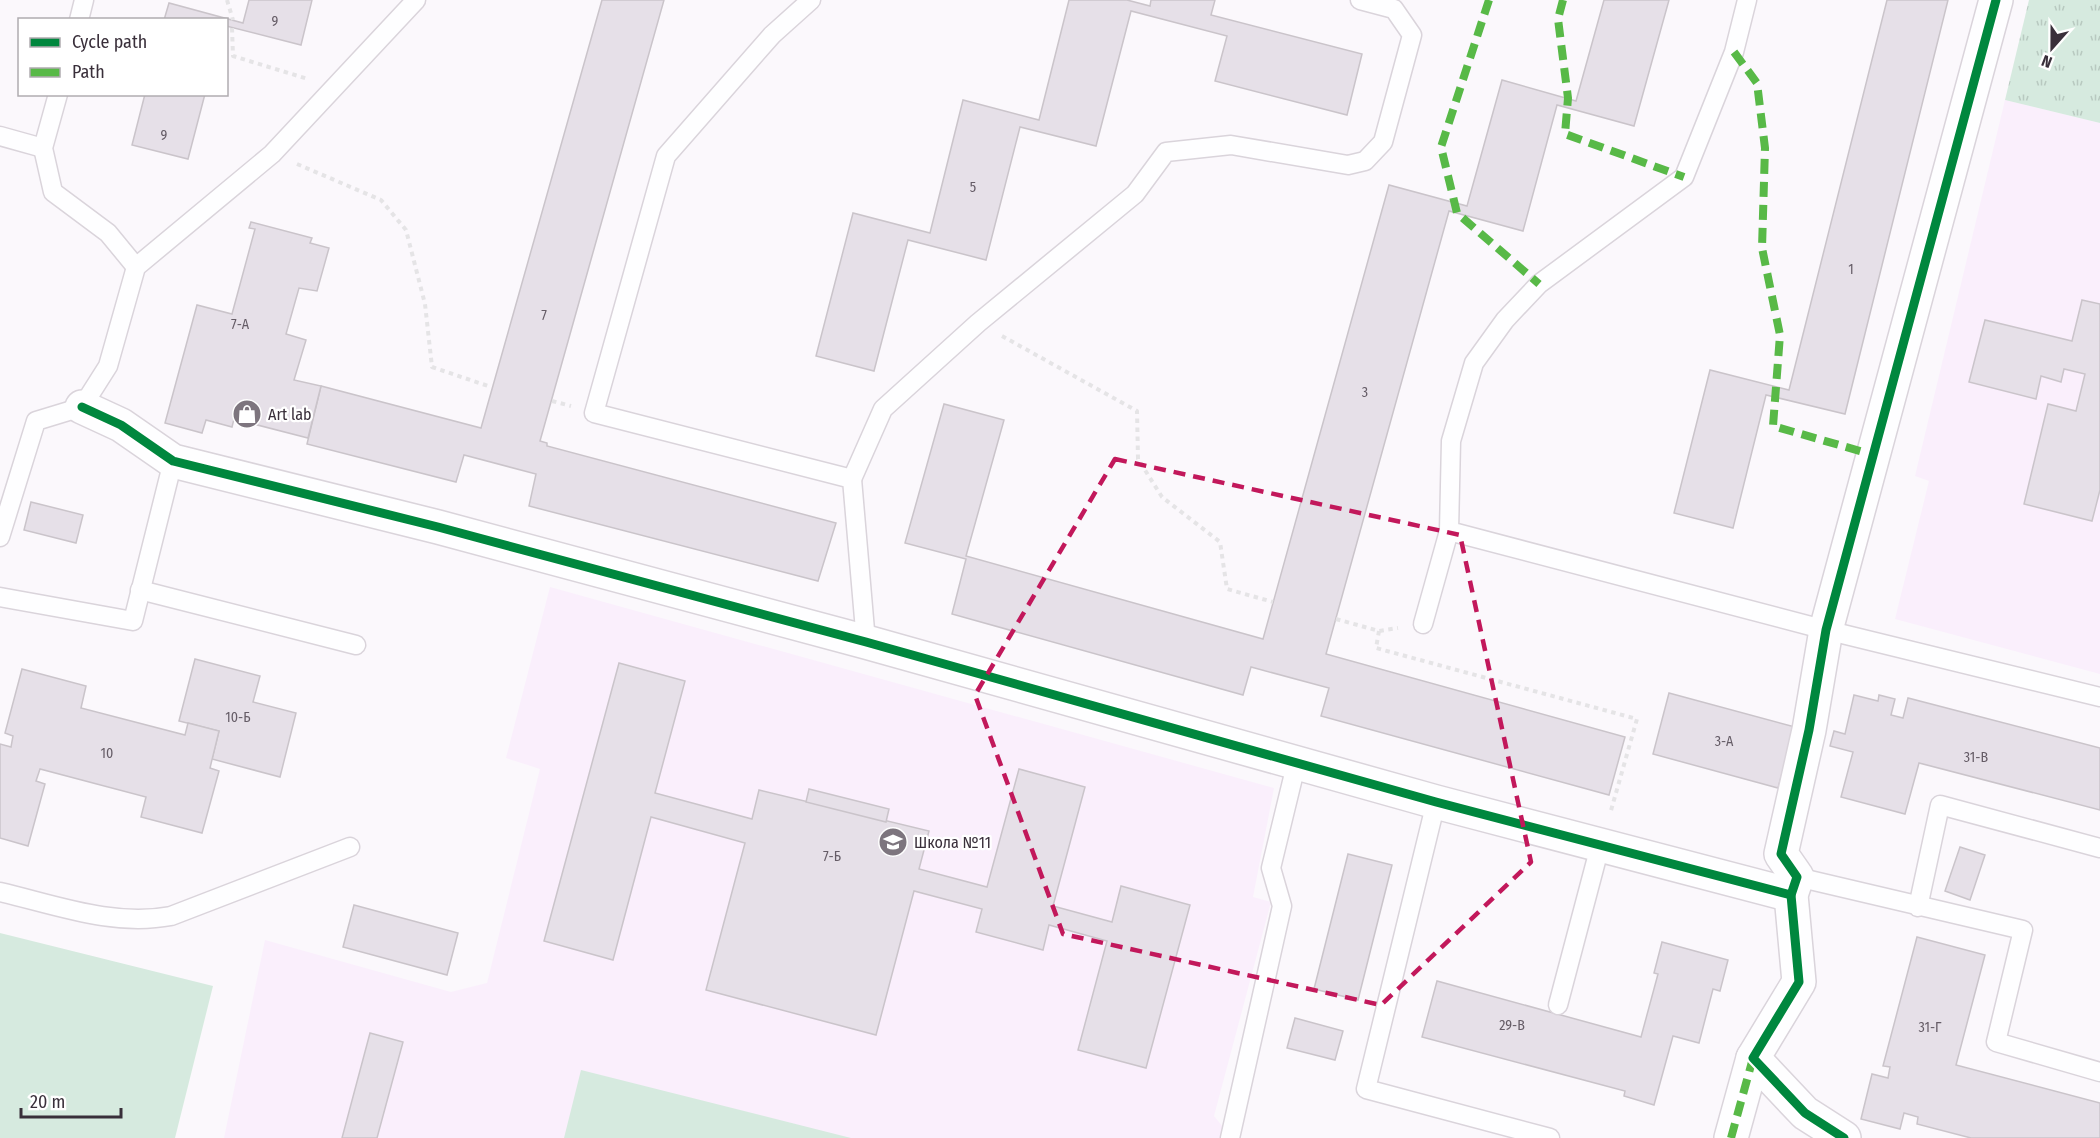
<svg xmlns="http://www.w3.org/2000/svg" width="2100" height="1138" font-family="'Fira Sans Condensed',sans-serif">
	<style>
		.built { fill: #faeffc }
		.grass { fill: url(#grass-tufts) }
		.pitch { fill: #d6eadf }
		.building { fill: #e6e0e8; stroke: #cac4ca; stroke-width: 1.5 }
		.lines { fill: none; stroke-linecap: round; stroke-linejoin: round }
		.service-casing { stroke: #dad4db; stroke-width: 21 }
		.minor-casing { stroke: #dad4db; stroke-width: 36 }
		.path { stroke: #e5e4e6; stroke-width: 4; stroke-dasharray: 4.5 4.5; stroke-linecap: butt }
		.service { stroke: #fefeff; stroke-width: 18 }
		.minor { stroke: #fefeff; stroke-width: 33 }
		.quiet { stroke: #58b947; stroke-width: 8; stroke-dasharray: 15 8; stroke-linecap: butt }
		.cycleway-casing { stroke: #fff; stroke-width: 13 }
		.cycleway { stroke: #00873e; stroke-width: 9 }
		.marked { fill: none; stroke: #c2185b; stroke-width: 4.5; stroke-dasharray: 12 8; stroke-linejoin: round }
		.labels { text-anchor: middle; stroke-width: 4.5; stroke-linejoin: round; paint-order: stroke }
		.number-label { font-size: 14px; fill: #655c66 }
		.poi-label { font-size: 16px; fill: #392f3a; stroke: #fff; text-anchor: start }
	</style>
	<defs>
		<pattern id="grass-tufts" width="24" height="20" patternUnits="userSpaceOnUse" patternTransform="scale(1.5)"><rect width="24" height="20" fill="#d6eadf"/><path d="M3 7l-1-3M5 7V3M7 7l1-3M15 17l-1-3M17 17v-4M19 17l1-3" fill="none" stroke="#b8c9c0"/></pattern>
	</defs>
	<rect width="100%" height="100%" fill="#fbf8fc"/>
	<!-- built -->
	<g class="built">
		<path d="M2005,100L2100,123V674L1895,619L1929,481L1915,476Z"/>
		<path d="M550,587L1274,788L1253,897L1271,902L1214,1116L1223,1127L1222,1138H224L265,940L451,992L487,983L540,769L506,758Z"/>
	</g>
	<!-- grass -->
	<path class="grass" d="M2029,0H2100V123L2005,100Z"/>
	<!-- pitch -->
	<g class="pitch">
		<path d="M0,933L213,986L175,1138H0Z"/>
		<path d="M581,1070L851,1138H564Z"/>
	</g>
	<!-- building -->
	<g class="building">
		<path d="M249,0H312L301,45L226,26V20H164L169,3L243,23Z"/>
		<path d="M602,0H664L540,441L547,443V446L836,523L818,581L529,506L536,474L464,455L456,482L307,444L321,386L481,428Z"/>
		<path d="M1069,0H1127L1150,6L1151,0H1215L1211,15L1362,54L1347,115L1215,81L1227,36L1131,11L1096,146L1020,127L986,260L908,240L874,371L816,356L853,213L930,233L963,100L1039,120Z"/>
		<path d="M1604,0H1669L1634,126L1557,105L1523,231L1449,211L1326,654L1625,737L1609,795L1321,716L1329,688L1251,667L1243,695L952,614L966,559L905,543L944,404L1004,420L966,556L1263,639L1389,185L1467,206L1502,80L1576,101Z"/>
		<path d="M1887,0H1948L1845,414L1766,395L1733,528L1674,513L1710,370L1789,390Z"/>
		<path d="M145,94H205L188,159L132,145Z"/>
		<path d="M251,222L312,238L310,243L329,248L317,291L299,288L286,334L306,340L294,380L321,386L308,438L234,419L232,427L206,420L202,433L165,423L197,305L232,314L255,229L249,228Z"/>
		<path d="M2082,300L2100,304V490L2092,521L2024,504L2048,404L2076,411L2085,374L2064,369L2061,382L2041,376L2036,399L1969,382L1985,320L2072,341Z"/>
		<path d="M31,502L83,515L76,543L24,530Z"/>
		<path d="M195,659L260,676L253,702L296,713L280,777L212,759L219,731L179,721Z"/>
		<path d="M619,663L685,681L655,793L752,819L759,790L929,831L919,869L987,887L1019,769L1085,787L1053,906L1112,922L1121,886L1190,905L1146,1068L1078,1050L1107,941L1049,925L1043,950L976,932L982,909L914,891L876,1035L706,990L745,843L651,817L613,960L544,941Z"/>
		<path d="M22,669L86,686L81,708L185,735L188,723L219,731L210,768L219,771L202,833L141,817L146,797L40,769L36,781L45,784L28,846L0,838V744L11,747L13,736L5,733Z"/>
		<path d="M1669,693L1795,727L1778,788L1653,754Z"/>
		<path d="M1854,695L1878,701L1879,695L1895,699L1891,715L1903,718L1908,698L2100,748V810L1919,763L1905,814L1841,797L1853,752L1830,746L1834,731L1845,734Z"/>
		<path d="M809,789L889,809L886,822L806,802Z"/>
		<path d="M1960,847L1985,855L1970,900L1945,891Z"/>
		<path d="M1348,854L1392,865L1358,1000L1314,989Z"/>
		<path d="M354,905L458,933L447,975L343,947Z"/>
		<path d="M1917,937L1985,955L1956,1065L2100,1103V1138H1971L1917,1124L1918,1117L1904,1113L1900,1129L1861,1119L1872,1074L1888,1078L1890,1067L1883,1066Z"/>
		<path d="M1662,942L1728,960L1720,991L1713,989L1699,1043L1673,1036L1654,1105L1624,1096L1625,1091L1422,1037L1437,981L1641,1037L1658,974L1654,973Z"/>
		<path d="M1295,1018L1343,1031L1335,1060L1287,1048Z"/>
		<path d="M370,1033L403,1042L377,1138H342Z"/>
	</g>
	<g class="lines">
		<!-- service casing -->
		<g class="service-casing">
			<g id="service">
				<path d="M811,0L772,35L666,156L594,413L852,479L866,642"/>
				<path d="M1747,0L1734,52L1684,177L1539,284L1505,320L1474,363L1451,441L1449,531L1826,630L2100,697"/>
				<path d="M79,20L84,0"/>
				<path d="M58,94L43,148L53,192L108,233L136,267"/>
				<path d="M0,136L43,148"/>
				<path d="M852,479L883,409L978,323L1135,194L1166,152L1231,145L1348,165L1365,161L1383,142L1412,35L1394,9L1360,0"/>
				<path d="M0,537L36,421L82,407L108,366L136,267L272,154L416,0"/>
				<path d="M140,590L356,645"/>
				<path d="M0,597L133,621L173,461"/>
				<path d="M1423,624L1449,531"/>
				<path d="M1436,802L1366,1089L1550,1138"/>
				<path d="M1797,877L2023,930L1996,1042L2100,1072"/>
				<path d="M0,892C56,905 113,927 171,916L350,847"/>
				<path d="M1918,907L1940,805L2100,848"/>
				<path d="M1558,1005L1600,846"/>
				<path d="M1230,1138L1282,906L1271,868L1297,761"/>
			</g>
		</g>
		<!-- minor casing -->
		<g class="minor-casing">
			<g id="minor">
				<path d="M82,407L121,425L173,461L438,527L866,642L1436,802L1791,895"/>
				<path d="M1731,1138L1753,1058"/>
				<path d="M1844,1138L1805,1113L1753,1058L1799,982L1791,895L1797,877L1781,854L1809,730L1826,630L1996,0"/>
			</g>
		</g>
		<!-- path -->
		<g class="path">
			<path d="M227,0L233,20"/>
			<path d="M232,28L233,56L308,79"/>
			<path d="M297,164L381,200L406,230L425,304L432,367L491,387"/>
			<path d="M1002,336L1137,411L1138,459L1162,497L1220,542L1227,589L1273,602"/>
			<path d="M552,401L571,406"/>
			<path d="M1336,619L1379,631L1398,628"/>
			<path d="M1379,631L1376,648L1637,719L1610,814"/>
		</g>
		<!-- service -->
		<use href="#service" class="service"/>
		<!-- minor -->
		<use href="#minor" class="minor"/>
		<!-- quiet -->
		<g class="quiet">
			<path d="M1489,0L1441,147L1457,213L1539,284"/>
			<path d="M1563,0L1558,19L1568,98L1565,134L1684,177"/>
			<path d="M1734,52L1757,83L1765,148L1762,248L1780,335L1773,426L1874,455"/>
			<path d="M1731,1138L1753,1058"/>
		</g>
		<!-- cycleway casing -->
		<g class="cycleway-casing">
			<g id="cycleway">
				<path d="M82,407L121,425L173,461L438,527L866,642L1436,802L1791,895"/>
				<path d="M1844,1138L1805,1113L1753,1058L1799,982L1791,895L1797,877L1781,854L1809,730L1826,630L1996,0"/>
			</g>
		</g>
		<!-- cycleway -->
		<use href="#cycleway" class="cycleway"/>
	</g>
	<!-- marked area -->
	<path class="marked" d="M1115,459L1460,535L1531,862L1381,1005L1063,934L975,695Z"/>
	<!-- icons -->
	<defs>
		<g id="shop-disc" transform="scale(1.5)"><circle r="9.5" fill="#7d757e" stroke="#fff"/><path d="M-5-2.5h2.3a2.7 3.5 0 0 1 5.4 0H5L5.5 6h-11ZM-1.5-2.5h3a1.5 2.3 0 0 0-3 0Z" fill="#fff"/></g>
		<g id="school-disc" transform="scale(1.5)"><circle r="9.5" fill="#7d757e" stroke="#fff"/><path d="M0-5L7-2L0 1L-7-2ZM-4 1L0 2.5L4 1V4Q0 6-4 4Z" fill="#fff"/></g>
	</defs>
	<g fill-rule="evenodd">
		<use href="#shop-disc" x="247" y="414"/>
		<use href="#school-disc" x="893" y="842"/>
	</g>
	<g class="labels">
		<!-- number labels -->
		<g class="number-label">
			<text x="275" y="26">9</text>
			<text x="164" y="140">9</text>
			<text x="973" y="192">5</text>
			<text x="1851" y="274">1</text>
			<text x="544" y="320">7</text>
			<text x="240" y="329">7-А</text>
			<text x="1365" y="397">3</text>
			<text x="238" y="722">10-Б</text>
			<text x="1724" y="746">3-А</text>
			<text x="107" y="758">10</text>
			<text x="1976" y="762">31-В</text>
			<text x="832" y="861">7-Б</text>
			<text x="1512" y="1030">29-В</text>
			<text x="1930" y="1032">31-Г</text>
		</g>
		<!-- poi labels -->
		<g class="poi-label">
			<text x="268" y="420">Art lab</text>
			<text x="914" y="848">Школа №11</text>
		</g>
	</g>
	<!-- legend -->
	<rect x="18" y="18" width="210" height="78" fill="#ffffff" stroke="#b0acb0" stroke-width="1.5"/>
	<rect x="30" y="38" width="30" height="9" fill="#00873e" stroke="#b0acb0" stroke-width="1.5"/>
	<text x="72" y="48" font-size="18" fill="#392f3a">Cycle path</text>
	<rect x="30" y="68" width="30" height="9" fill="#58b947" stroke="#b0acb0" stroke-width="1.5"/>
	<text x="72" y="78" font-size="18" fill="#392f3a">Path</text>
	<!-- north arrow -->
	<g transform="translate(2052 48) rotate(201)" stroke="#ffffff" stroke-width="4.5" paint-order="stroke">
	<path d="M0-4.5L10 22L0 15L-10 22Z" fill="#392f3a"/>
	<text y="-9" font-size="16" font-weight="bold" text-anchor="middle" fill="#392f3a">N</text>
	</g>
	<!-- scale -->
	<path d="M21 1108v9h100v-9" fill="none" stroke="#392f3a" stroke-width="3"/>
	<text x="30" y="1108" font-size="18" fill="#392f3a" stroke="#ffffff" stroke-width="4.5" paint-order="stroke">20 m</text>
</svg>
